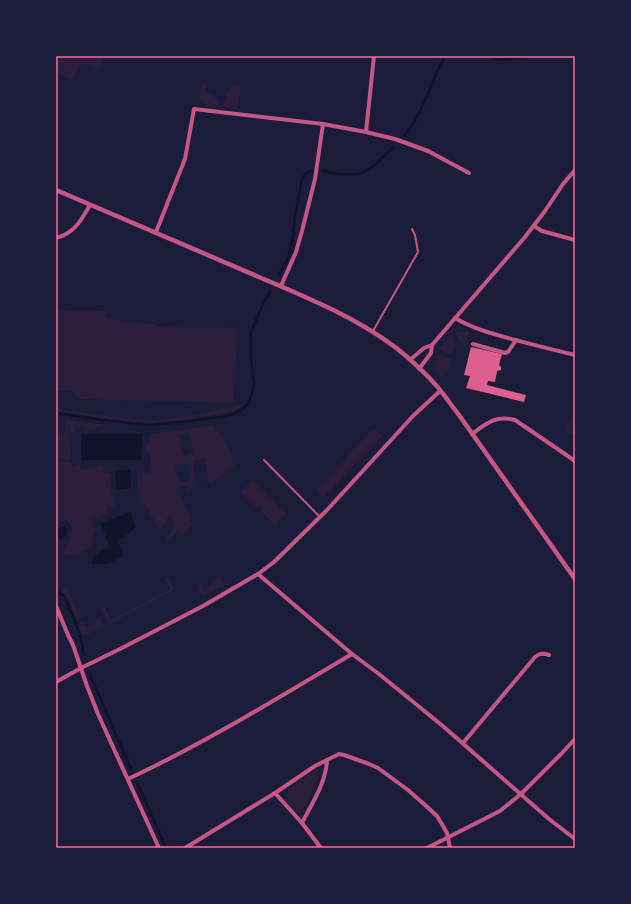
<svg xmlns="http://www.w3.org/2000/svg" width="631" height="904" font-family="Manrope,sans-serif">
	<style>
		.green { fill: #2a1e3b; fill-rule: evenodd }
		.water { fill: #12122b }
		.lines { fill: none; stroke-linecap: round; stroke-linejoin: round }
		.stream { stroke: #12122b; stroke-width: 2.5 }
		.building { fill: #dd5f8e }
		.service { stroke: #c65784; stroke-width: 2 }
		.minor { stroke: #c65784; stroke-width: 4 }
		.tertiary { stroke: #c65784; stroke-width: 4.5 }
		.neatline { fill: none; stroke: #ff6b9d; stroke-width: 1.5 }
	</style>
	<rect width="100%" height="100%" fill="#1b1b3a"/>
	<!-- green -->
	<g class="green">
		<path d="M56,56H101L105,58L98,69L81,63L72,80L56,72Z"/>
		<path d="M202,83L208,85L205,91L214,95V97L219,100L218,105L220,106V107L208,106L201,103L199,98Z"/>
		<path d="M234,84L241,86L237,108L223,107L228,91Z"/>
		<path d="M56,310L105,311V316L123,322L155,324L160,327L238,328L233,403L80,399L71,391H56Z"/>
		<path d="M455,331L469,332L468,341L466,343L459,341Z"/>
		<path d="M452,332L456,342L453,352L450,354L439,350Z"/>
		<path d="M437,354L448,358L451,361L448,371L442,376C433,368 433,365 437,354Z"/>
		<path d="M575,400V429L572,434L569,435C564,432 566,427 566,422L570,423Z"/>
		<path d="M245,404V406C234,412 221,414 209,416C190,419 170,423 151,423C119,422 87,416 56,411V409L108,416L153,420L194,415Z"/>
		<path d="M66,419L105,425V426L95,427V430H87V427L76,425L75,433H70L71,443L75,444V445H71L70,459H60L59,461L71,462V467H75V465H80V468L83,469L103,465L104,473H110L112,496H114L115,506L108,507L106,512L102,515L103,516L96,518L93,517L91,528H95V534H92L91,544H92V547L84,550L79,555H64L63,551L67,546V544L70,537V534L73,529L67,520L57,523L56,522V432L64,433Z"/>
		<path d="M211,426H213L222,437L230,450L234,466L212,483L208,482L206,459L193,460L195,486L188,491L186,486L177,490L193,524L182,535L178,530L168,540L166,538L175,525L172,516L169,515C165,520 166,528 159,529L145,504H139L137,472L149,473L152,468L150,461L149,451H146V444L149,443L150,434ZM189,432L194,453L184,456L179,435ZM183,463L188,464L190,475L189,480C180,485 176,477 175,469L177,465Z"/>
		<path d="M373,429L382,436L323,498L316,490L345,460L346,457Z"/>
		<path d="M253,480L286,514L275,525L260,510L264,507L261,504L257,508L241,492Z"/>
		<path d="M220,576L225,585L202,597L198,589L200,585L205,589Z"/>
		<path d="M168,578L174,590L109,624L101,608L104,607L111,620L170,589L165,579Z"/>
		<path d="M66,586L82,618L77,621L75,620L66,599L61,594L63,587Z"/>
		<path d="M99,617L104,627L86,635L82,636L77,624L83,621L86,627L96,622L95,619Z"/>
		<path d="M315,770H317L320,772L319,778L303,810L298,814L285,800L288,790Z"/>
	</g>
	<!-- water -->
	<g class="water">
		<path d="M81,434H142L141,460H86L85,461H81Z"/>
		<path d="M130,470L131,488L116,490L115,471Z"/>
		<path d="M130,512L136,528L118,541L123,556L107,564H92V558L105,548L106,550L110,548L101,523Z"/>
		<path d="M65,526L68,530L66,532L67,535L63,537V539L57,538V529Z"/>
	</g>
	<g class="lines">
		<!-- stream -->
		<g class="stream">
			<path d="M488,56L501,60L532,56"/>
			<path d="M403,137C424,114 430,83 445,56"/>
			<path d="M322,171C335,173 352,177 364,172C373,168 386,154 394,147"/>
			<path d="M279,275L289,256L293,236L295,216L302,179C304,174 307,172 312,171"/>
			<path d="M56,413L103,420L149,425L190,421L221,417L234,414L244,408L250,401L254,384L251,357V333L260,310L270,292"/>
			<path d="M56,592L63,595L66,599L80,634L84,655"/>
			<path d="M91,677L131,769"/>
			<path d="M137,782L166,848"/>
		</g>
	</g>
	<!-- building -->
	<path class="building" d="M471,347L502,354L499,365L501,367V370L497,371L495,382L488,381L487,385L526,395L524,402L466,388L470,376L464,375Z"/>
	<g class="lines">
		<!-- service -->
		<g class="service">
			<path d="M373,331L418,252L415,235L412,229"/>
			<path d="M264,460L320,517"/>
		</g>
		<!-- minor -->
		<g class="minor">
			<path d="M366,132L374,56"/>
			<path d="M534,226L542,231L575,240"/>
			<path d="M156,232L185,159L194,109L323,124L366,132L395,139L428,151L469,173"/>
			<path d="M56,238C75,233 81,220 90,205"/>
			<path d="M281,286L296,252L302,231L315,179L323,124"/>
			<path d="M455,318C470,327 484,331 501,336C525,343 550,349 575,355"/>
			<path d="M473,344L505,353L508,352L516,340"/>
			<path d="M410,360L424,348L432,345"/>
			<path d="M419,369L431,353L432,345L525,237L545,211L563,184L575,170"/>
			<path d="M472,434C487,423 496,415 515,420L565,454L575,461"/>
			<path d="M258,574L352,654L379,674L444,727L549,819L575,839"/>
			<path d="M56,606L68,635L73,645L87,686L98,714L159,848"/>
			<path d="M56,682L81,668L120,649L203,606L258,574L274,562L327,510L413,416L440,391"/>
			<path d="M463,743L535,657C540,653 543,653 549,655"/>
			<path d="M128,779C205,743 278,698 352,654"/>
			<path d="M275,793L302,823L321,848"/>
			<path d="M302,823C312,803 326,783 327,760"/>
			<path d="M185,848L275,793L315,766L339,754L344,755L369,764L378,768L408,790L425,805L437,816L443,826L447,833L450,848"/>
			<path d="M427,848L500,811L521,794L561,754L575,739"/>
		</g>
		<!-- tertiary -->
		<path class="tertiary" d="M56,190C123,219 191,248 259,277C306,297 353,316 395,347C409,358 423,371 435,384C444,394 451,405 459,415L575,579"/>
	</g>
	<!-- border -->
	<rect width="631" height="904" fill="none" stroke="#1b1b3a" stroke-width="114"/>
	<rect x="57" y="57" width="517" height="790" class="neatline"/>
</svg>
